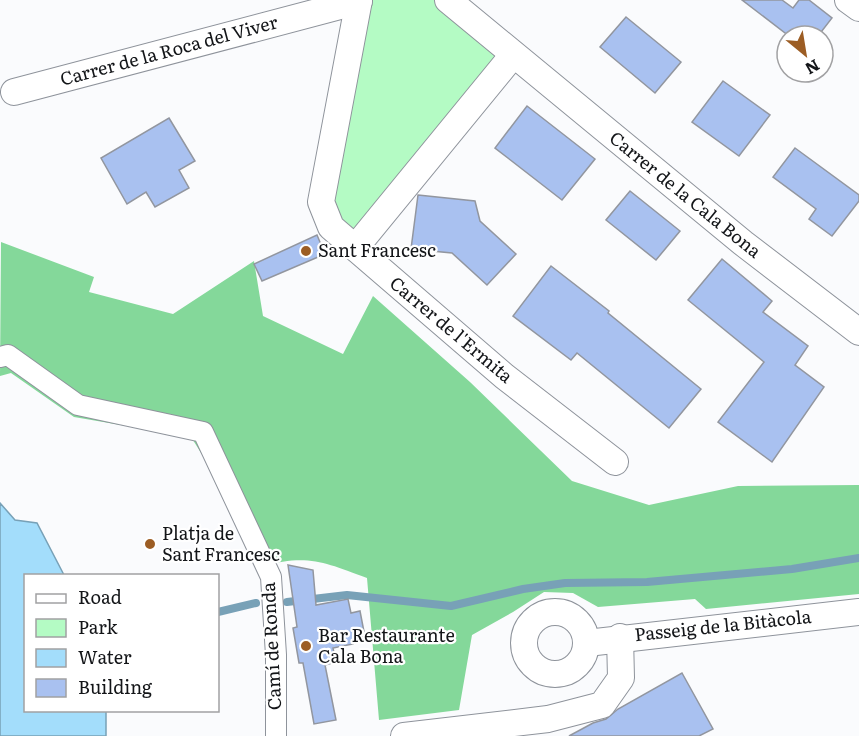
<svg xmlns="http://www.w3.org/2000/svg" width="859" height="736" font-family="Literata,serif">
	<style>
		.green { fill: #b4fbc4 }
		.forest { fill: #84d89a }
		.water { fill: #a3ddfb; stroke: #78a1b7; stroke-width: 1.5 }
		.lines { fill: none; stroke-linecap: round; stroke-linejoin: round }
		.stream { stroke: #78a1b7; stroke-width: 8 }
		.building { fill: #a9c1f0; stroke: #92969f; stroke-width: 1.5 }
		.pedestrian-casing { stroke: #8e939b; stroke-width: 22 }
		.minor-casing { stroke: #8e939b; stroke-width: 28 }
		.pedestrian { stroke: #fff; stroke-width: 20 }
		.minor { stroke: #fff; stroke-width: 26 }
		.poi-dot { fill: #9c5d24; stroke: #fff; stroke-width: 2 }
		.labels { text-anchor: middle; stroke-width: 4.5; stroke-linejoin: round; paint-order: stroke }
		.street-label { font-size: 18px; fill: #131518; stroke: #fff }
		.poi-label { font-size: 18px; fill: #131518; stroke: #fff; text-anchor: start }
	</style>
	<rect width="100%" height="100%" fill="#fafbfd"/>
	<!-- green -->
	<path class="green" d="M359,0H448L513,55L355,248L321,202Z"/>
	<!-- forest -->
	<path class="forest" d="M1,242L94,277L89,292L173,314L254,261L263,316L343,354L373,296L470,382L572,481L649,505L738,486L859,485V594L706,609L695,599L598,607L573,593L544,592L513,612L472,635L459,710L379,720L367,578C324,562 308,554 262,566L227,494L191,437L74,417L11,373L0,376Z"/>
	<!-- water -->
	<path class="water" d="M0,503L15,520L37,523L64,575L26,576V710L106,711V736H0Z"/>
	<g class="lines">
		<!-- stream -->
		<g class="stream">
			<path d="M287,602L347,595L451,606L523,589L565,583L647,582L792,569L859,558"/>
			<path d="M218,612L256,603"/>
		</g>
	</g>
	<!-- building -->
	<g class="building">
		<path d="M742,0H782L793,8L799,0H809L832,18L818,36H789Z"/>
		<path d="M626,17L681,62L655,93L600,47Z"/>
		<path d="M723,81L770,115L739,156L692,122Z"/>
		<path d="M527,106L595,159L562,200L495,148Z"/>
		<path d="M169,118L195,161L179,170L189,188L155,207L146,192L127,204L101,158Z"/>
		<path d="M795,148L859,195V201L832,236L809,219L816,209L773,177Z"/>
		<path d="M630,191L680,231L656,260L606,220Z"/>
		<path d="M418,195L475,201L480,221L516,254L487,285L452,253L411,249Z"/>
		<path d="M317,235L325,254L262,281L254,264Z"/>
		<path d="M722,259L772,301L763,312L808,346L795,365L824,387L772,462L718,422L764,362L688,300Z"/>
		<path d="M551,266L609,311L608,313L701,389L669,428L577,353L571,360L513,316Z"/>
		<path d="M288,565L313,570L316,605L348,599L351,613L360,611L365,637L353,639V644L333,648L336,662L325,665L336,720L314,724L303,663H299L293,628L297,627Z"/>
		<path d="M682,673L713,729L699,736H569L593,723L606,719L618,709Z"/>
	</g>
	<g class="lines">
		<!-- pedestrian casing -->
		<g class="pedestrian-casing">
			<path id="pedestrian" d="M0,357L8,355L78,405L203,432L271,577L276,655V736"/>
		</g>
		<!-- minor casing -->
		<g class="minor-casing">
			<g id="minor">
				<path d="M359,0L321,202L331,227L504,376L615,462"/>
				<path d="M448,0L743,243L859,332"/>
				<path d="M848,0L859,8"/>
				<path d="M14,92L359,1"/>
				<path d="M355,248L513,55"/>
				<circle cx="555" cy="643" r="31"/>
				<path d="M587,643L859,612"/>
				<path d="M404,736L548,719L602,705L621,678L620,637"/>
			</g>
		</g>
		<!-- pedestrian -->
		<use href="#pedestrian" class="pedestrian"/>
		<!-- minor -->
		<use href="#minor" class="minor"/>
	</g>
	<!-- markers -->
	<g class="poi-dot">
		<circle cx="306" cy="251" r="6"/>
		<circle cx="150" cy="544" r="6"/>
		<circle cx="306" cy="646" r="6"/>
	</g>
	<g class="labels">
		<!-- street labels -->
		<g class="street-label">
			<text transform="translate(169 51) rotate(-15)" y="6">Carrer de la Roca del Viver</text>
			<text transform="translate(685 195) rotate(39)" y="6">Carrer de la Cala Bona</text>
			<text transform="translate(451 330) rotate(40)" y="6">Carrer de l'Ermita</text>
			<text transform="translate(723 626) rotate(-6)" y="6">Passeig de la Bitàcola</text>
			<text transform="translate(272 646) rotate(-93)" y="6">Camí de Ronda</text>
		</g>
		<!-- poi labels -->
		<g class="poi-label">
			<text x="318" y="257">Sant Francesc</text>
			<text x="162" y="540">Platja de<tspan x="162" dy="21">Sant Francesc</tspan></text>
			<text x="318" y="642">Bar Restaurante<tspan x="318" dy="21">Cala Bona</tspan></text>
		</g>
	</g>
	<!-- legend -->
	<rect x="24" y="574" width="195" height="138" fill="#ffffff" stroke="#a1a1a3" stroke-width="1.5"/>
	<rect x="36" y="594" width="30" height="9" fill="#ffffff" stroke="#a1a1a3" stroke-width="1.5"/>
	<text x="78" y="604" font-size="18" fill="#131518">Road</text>
	<rect x="36" y="619" width="30" height="18" fill="#b4fbc4" stroke="#a1a1a3" stroke-width="1.5"/>
	<text x="78" y="634" font-size="18" fill="#131518">Park</text>
	<rect x="36" y="649" width="30" height="18" fill="#a3ddfb" stroke="#a1a1a3" stroke-width="1.5"/>
	<text x="78" y="664" font-size="18" fill="#131518">Water</text>
	<rect x="36" y="679" width="30" height="18" fill="#a9c1f0" stroke="#a1a1a3" stroke-width="1.5"/>
	<text x="78" y="694" font-size="18" fill="#131518">Building</text>
	<!-- north arrow -->
	<g transform="translate(805 54) rotate(150)"><circle r="28" fill="#ffffff" stroke="#a1a1a3" stroke-width="1.5"/>
	<path d="M0-4.5L10 22L0 15L-10 22Z" fill="#9c5d24"/>
	<text y="-9" font-size="16" font-weight="bold" text-anchor="middle" fill="#131518">N</text>
	</g>
</svg>
